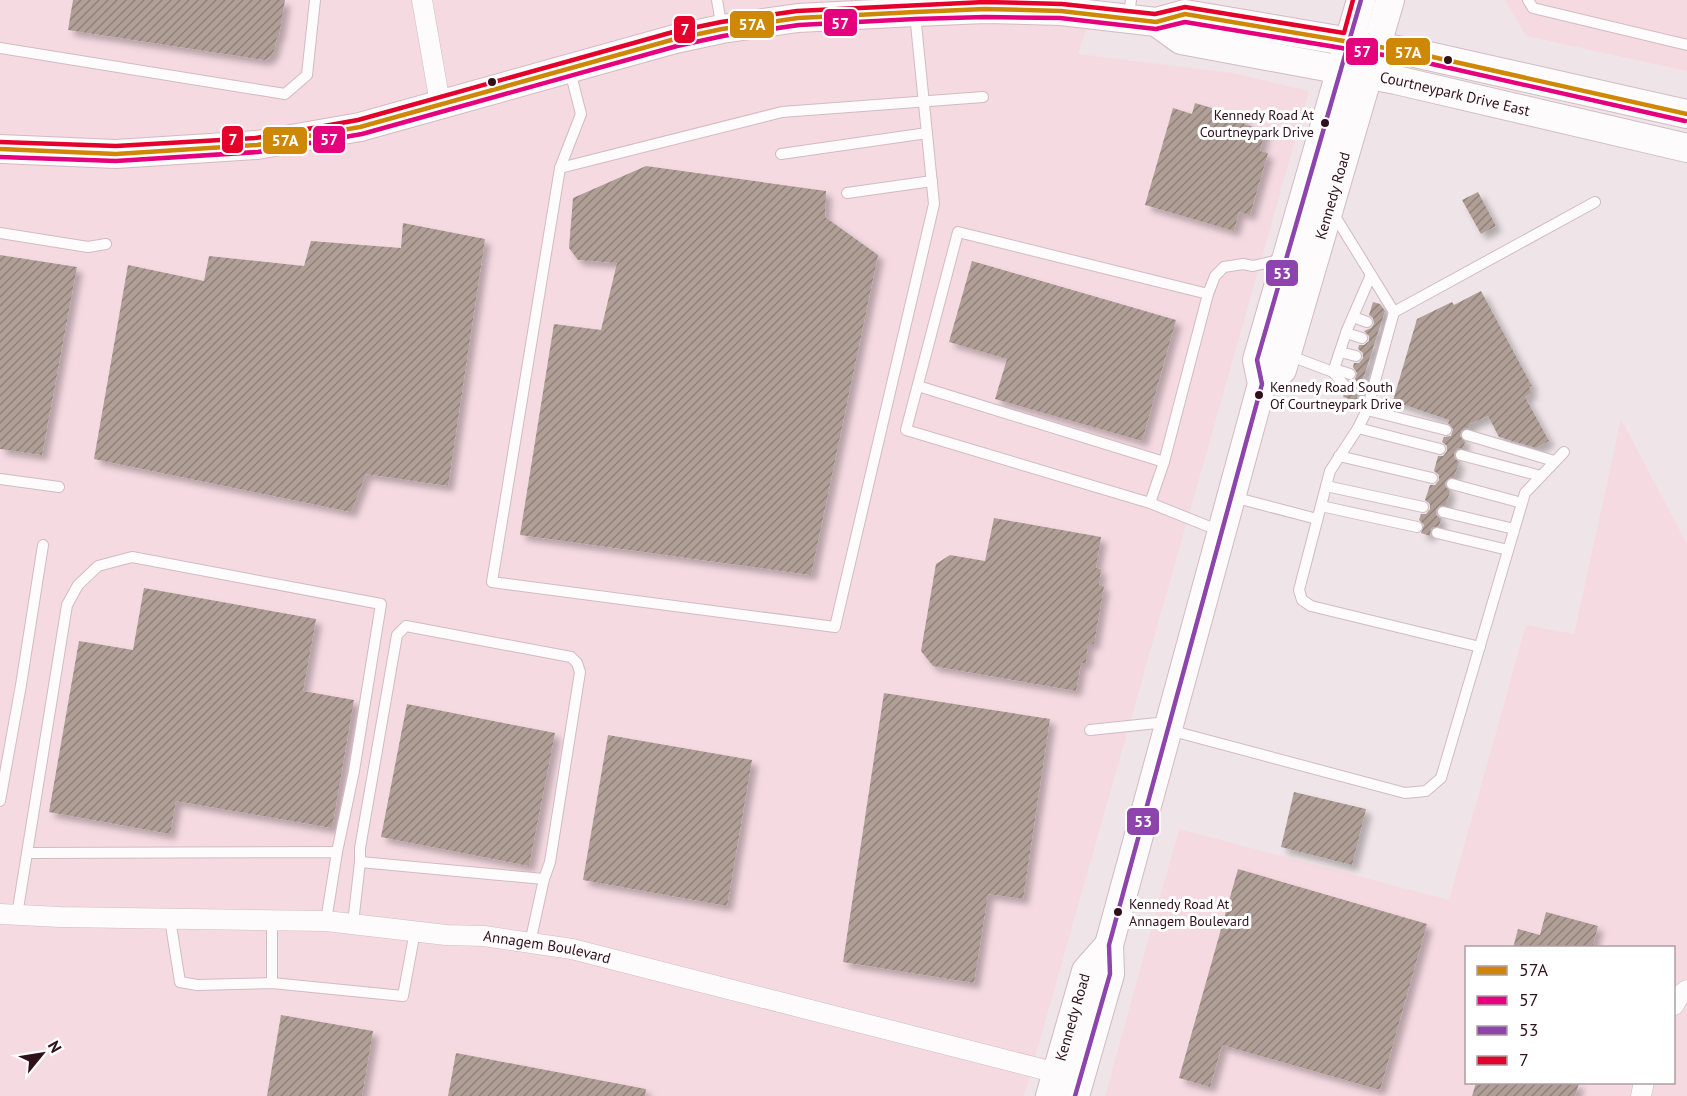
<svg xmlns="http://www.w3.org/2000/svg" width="1687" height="1096" font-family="'PT Sans',sans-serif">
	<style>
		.built { fill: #f6dae2; fill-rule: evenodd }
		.building { fill: url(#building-hatch); filter: url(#shadow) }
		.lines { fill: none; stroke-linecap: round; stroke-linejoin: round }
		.service-casing { stroke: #d1bbc2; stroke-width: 12 }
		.minor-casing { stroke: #d1bbc2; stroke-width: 21 }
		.secondary-casing { stroke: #d1bbc2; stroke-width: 30 }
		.service { stroke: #fdfbfb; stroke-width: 10 }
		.minor { stroke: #fdfbfb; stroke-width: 20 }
		.secondary { stroke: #fdfbfb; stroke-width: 28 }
		.bus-1-casing { stroke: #fff; stroke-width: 9 }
		.bus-2-casing { stroke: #fff; stroke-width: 9 }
		.bus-3-casing { stroke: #fff; stroke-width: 9 }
		.bus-4-casing { stroke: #fff; stroke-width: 9 }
		.bus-1 { stroke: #cf8805; stroke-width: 4.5 }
		.bus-2 { stroke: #e5007d; stroke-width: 4.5 }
		.bus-3 { stroke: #8e44ad; stroke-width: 4.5 }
		.bus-4 { stroke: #e4002b; stroke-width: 4.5 }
		.bus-dot { fill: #30101b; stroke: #fff; stroke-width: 2 }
		.labels { text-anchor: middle; stroke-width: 6; stroke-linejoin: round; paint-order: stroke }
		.bus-label { font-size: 14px; fill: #30101b; stroke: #fff; text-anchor: start }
		.street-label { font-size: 15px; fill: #30101b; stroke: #fff }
		.line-badge { stroke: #fff; stroke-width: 2 }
		.badge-label { font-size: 16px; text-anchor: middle; font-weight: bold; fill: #fff }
	</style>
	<defs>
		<pattern id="building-hatch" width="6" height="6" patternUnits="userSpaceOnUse" patternTransform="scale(1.5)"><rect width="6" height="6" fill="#b09f97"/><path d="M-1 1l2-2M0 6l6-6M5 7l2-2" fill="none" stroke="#90807a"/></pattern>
		<filter id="shadow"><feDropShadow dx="5.5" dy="5.5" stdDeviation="3" flood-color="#0004"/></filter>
	</defs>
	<rect width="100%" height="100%" fill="#efe4e7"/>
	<!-- built -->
	<g class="built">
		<path d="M0,0H1096L1078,54L1233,73L1309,91L1024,1096H0Z"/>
		<path d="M1505,0H1687V71L1526,36Z"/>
		<path d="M1621,419L1687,544V1096H1105L1179,829L1449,900L1526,625L1574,634ZM1466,948H1674V1082H1466Z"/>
	</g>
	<!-- building -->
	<g class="building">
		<path d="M73,0H285L279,35L277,37L274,51L269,58L264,60L68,30Z"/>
		<path d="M1195,103L1245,118L1244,124L1265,131L1260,151L1268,153L1250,215L1239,212L1234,231L1145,205L1173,108L1192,114Z"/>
		<path d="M646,166L826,191L825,217L878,255L811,575L520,535L554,324L601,330L617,263L578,260L569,248L573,198Z"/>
		<path d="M1478,192L1496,226L1481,234L1462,200Z"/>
		<path d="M403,223L485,239L448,486L366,474L351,512L94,459L128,265L204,281L209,256L304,266L311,241L401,248Z"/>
		<path d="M0,255L77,267L42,455L0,449Z"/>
		<path d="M972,261L1176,320L1142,441L995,399L1007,359L949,342Z"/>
		<path d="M1481,291L1532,386L1529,387L1532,393L1525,397L1549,441L1536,448L1499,437L1488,416L1470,424L1469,428L1462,429L1460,436L1465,442L1463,448H1458L1454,453V458L1459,462L1454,477H1450L1445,482V486L1450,491L1446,505H1440L1436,510V515L1441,519L1439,526L1431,528L1430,536L1421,533L1424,525L1419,520L1421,514H1426L1430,509V504L1425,500L1430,485H1435L1439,480V475L1434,471L1438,456H1443L1447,451V446L1442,442L1444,437L1451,436L1453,429L1448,423L1449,420L1393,401L1417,319L1452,302L1454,305Z"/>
		<path d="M1373,302L1380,304L1385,311L1356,401L1343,397L1344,394L1350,393L1353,389L1351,381L1355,379L1357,373L1353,367L1354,363H1359L1363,358V353L1358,349L1359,345H1364L1369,341V336L1364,331L1371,328L1374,324L1373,318L1369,315Z"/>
		<path d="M994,518L1101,537L1096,568L1101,569L1099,585L1104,586L1094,644H1088L1086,663H1081L1076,691L933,666L921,651L936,564L950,555L985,561Z"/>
		<path d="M144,588L316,619L303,691L354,700L332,828L176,801L170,834L49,812L79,641L133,650Z"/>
		<path d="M884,693L1050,719L1023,899L988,894L974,983L843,962Z"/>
		<path d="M407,704L555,733L529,866L381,837Z"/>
		<path d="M608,735L752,760L727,906L583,880Z"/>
		<path d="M1294,792L1366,809L1352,865L1281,847Z"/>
		<path d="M1238,869L1427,924L1380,1090L1222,1045L1210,1087L1179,1078Z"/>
		<path d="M1546,912L1598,926L1592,948H1513L1518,929L1540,935Z"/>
		<path d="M281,1015L373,1031L362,1096H267Z"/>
		<path d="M456,1053L646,1089L645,1096H448Z"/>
		<path d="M1476,1083H1579L1575,1096H1472Z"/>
	</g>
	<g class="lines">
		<!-- service casing -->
		<g class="service-casing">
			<g id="service">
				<path d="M717,0L722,29"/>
				<path d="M1528,0L1533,8L1687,45"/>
				<path d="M1128,19L1131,0"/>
				<path d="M0,48L285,94L307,75L315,0"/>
				<path d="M570,71L581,114L560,168L492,582L835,627L934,204L915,14"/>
				<path d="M781,154L927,133"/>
				<path d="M560,168L782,112L983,97"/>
				<path d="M847,193L932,181"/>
				<path d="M1333,213L1394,312L1595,202"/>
				<path d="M0,233L88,247L106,244"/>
				<path d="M1208,294L1215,276L1224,267L1243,264L1253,266L1283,259"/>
				<path d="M1353,317L1367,322"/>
				<path d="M1346,333L1362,338"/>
				<path d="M1340,352L1356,356"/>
				<path d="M1288,355L1333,372L1347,330L1371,275"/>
				<path d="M1334,369L1350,374"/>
				<path d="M1333,372L1346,387"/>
				<path d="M918,386L1164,462"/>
				<path d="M1367,410L1394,312"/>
				<path d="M1358,428L1440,449"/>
				<path d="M1446,430L1367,410L1358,428L1330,471L1299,590L1302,600L1311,606L1480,647"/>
				<path d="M1467,435L1554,461"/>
				<path d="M1461,455L1541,476"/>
				<path d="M1339,456L1432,478"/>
				<path d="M0,479L59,487"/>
				<path d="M1452,484L1522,503"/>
				<path d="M1326,486L1423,507"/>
				<path d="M1233,497L1317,519"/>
				<path d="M1150,503L1164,462L1208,294L958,232L906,430L1150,503L1220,531"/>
				<path d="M1321,506L1417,527"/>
				<path d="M1443,512L1514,529"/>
				<path d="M1437,533L1508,550"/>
				<path d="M1090,730L1167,722"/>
				<path d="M1169,730L1405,793L1426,791L1441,778L1525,493L1564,452"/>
				<path d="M0,801L21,685L43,545"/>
				<path d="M29,853L337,852L326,921"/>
				<path d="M360,862L544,879"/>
				<path d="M17,915L67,605L78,585L98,566L132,557L381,604L354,771L337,852"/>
				<path d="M170,919L180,982L197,985L272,983L403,996L415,931"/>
				<path d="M353,923L360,862V848L397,635L406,626L571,657L577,663L580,672L550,862L544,879L530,943"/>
				<path d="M272,983V921"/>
			</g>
		</g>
		<!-- minor casing -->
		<g class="minor-casing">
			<g id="minor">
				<path d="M422,0L440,103"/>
				<path id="s1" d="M0,914L60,917L326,921L446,935L484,936L572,949L1069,1076"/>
				<path d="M1674,1005L1679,996L1687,990"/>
				<path d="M1641,1096L1644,1082"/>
			</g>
		</g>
		<!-- secondary casing -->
		<g class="secondary-casing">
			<g id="secondary">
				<path id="s2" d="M1156,22L1181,40L1396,80L1687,148"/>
				<path d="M0,149L116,154L257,145L360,127L675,39L722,29L798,18L915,12L985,9L1061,11L1156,22L1185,14L1415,53L1687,114"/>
				<path id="s3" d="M1262,384L1282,370L1390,0"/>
				<path id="s4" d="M1050,1096L1086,971L1109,945"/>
				<path d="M1075,1096L1110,974L1109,945L1262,384L1257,360L1361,0"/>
			</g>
		</g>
		<!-- service -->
		<use href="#service" class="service"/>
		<!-- minor -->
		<use href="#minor" class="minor"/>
		<!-- secondary -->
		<use href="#secondary" class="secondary"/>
		<!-- bus-1 casing -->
		<g class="bus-1-casing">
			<path id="bus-1" d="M0,149L116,154L257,145L360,127L675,39L722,29L798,18L915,12L985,9L1061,11L1156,22L1185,14L1415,53L1687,114"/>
		</g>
		<!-- bus-2 casing -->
		<g class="bus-2-casing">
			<path id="bus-2" d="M0,157L116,161L258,152L362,134L677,46L723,36L799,25L915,19L985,17L1060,18L1156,29L1185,22L1414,60L1685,121"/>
		</g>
		<!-- bus-3 casing -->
		<g class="bus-3-casing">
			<path id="bus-3" d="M1075,1096L1110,974L1109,945L1262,384L1257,360L1361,0"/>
		</g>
		<!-- bus-4 casing -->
		<g class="bus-4-casing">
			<path id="bus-4" d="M0,142L116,146L256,138L358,120L673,32L721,22L797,11L985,2L1062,4L1155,14L1185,7L1344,33L1353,0"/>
		</g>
		<!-- bus-1 -->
		<use href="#bus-1" class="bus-1"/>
		<!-- bus-2 -->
		<use href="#bus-2" class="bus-2"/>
		<!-- bus-3 -->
		<use href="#bus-3" class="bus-3"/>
		<!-- bus-4 -->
		<use href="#bus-4" class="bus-4"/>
	</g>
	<!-- markers -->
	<g class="bus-dot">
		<circle cx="1448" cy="60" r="5"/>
		<circle cx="492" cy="82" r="5"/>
		<circle cx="1325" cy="123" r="5"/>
		<circle cx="1259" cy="395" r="5"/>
		<circle cx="1118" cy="912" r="5"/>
	</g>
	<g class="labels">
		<!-- bus labels -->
		<g class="bus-label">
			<text x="1314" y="120" text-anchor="end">Kennedy Road At<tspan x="1314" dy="17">Courtneypark Drive</tspan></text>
			<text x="1270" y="392">Kennedy Road South<tspan x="1270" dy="17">Of Courtneypark Drive</tspan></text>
			<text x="1129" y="909">Kennedy Road At<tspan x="1129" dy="17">Annagem Boulevard</tspan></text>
		</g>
		<!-- street labels -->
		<g class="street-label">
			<text dy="5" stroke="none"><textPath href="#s2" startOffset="310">Courtneypark Drive East</textPath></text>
			<text dy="5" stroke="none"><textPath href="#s3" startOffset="206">Kennedy Road</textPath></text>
			<text dy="5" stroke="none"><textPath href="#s1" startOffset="549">Annagem Boulevard</textPath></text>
			<text dy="5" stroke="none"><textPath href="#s4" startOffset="82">Kennedy Road</textPath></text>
		</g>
	</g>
	<g class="line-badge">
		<rect x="823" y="8" width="35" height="29" rx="6" fill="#e5007d"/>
		<rect x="729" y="10" width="46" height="29" rx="6" fill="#cf8805"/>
		<rect x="673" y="15" width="23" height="29" rx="6" fill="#e4002b"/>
		<rect x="1345" y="37" width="34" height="29" rx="6" fill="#e5007d"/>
		<rect x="1385" y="37" width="46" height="29" rx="6" fill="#cf8805"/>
		<rect x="221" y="125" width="23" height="29" rx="6" fill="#e4002b"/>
		<rect x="312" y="125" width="34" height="29" rx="6" fill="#e5007d"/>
		<rect x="262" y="126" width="46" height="29" rx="6" fill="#cf8805"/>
		<rect x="1265" y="259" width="34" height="28" rx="6" fill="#8e44ad"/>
		<rect x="1126" y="807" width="34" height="29" rx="6" fill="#8e44ad"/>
	</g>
	<g class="badge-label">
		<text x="840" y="29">57</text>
		<text x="752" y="30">57A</text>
		<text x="685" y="35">7</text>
		<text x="1362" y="57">57</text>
		<text x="1408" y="58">57A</text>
		<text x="233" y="145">7</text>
		<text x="329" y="145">57</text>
		<text x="285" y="146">57A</text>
		<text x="1282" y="279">53</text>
		<text x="1143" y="827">53</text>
	</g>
	<!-- legend -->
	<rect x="1465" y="946" width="210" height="138" fill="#ffffff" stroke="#ac9fa4" stroke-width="1.5"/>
	<rect x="1477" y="966" width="30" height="9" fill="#cf8805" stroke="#ac9fa4" stroke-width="1.5"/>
	<text x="1519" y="976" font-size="18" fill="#30101b">57A</text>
	<rect x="1477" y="996" width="30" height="9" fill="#e5007d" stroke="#ac9fa4" stroke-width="1.5"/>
	<text x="1519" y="1006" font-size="18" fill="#30101b">57</text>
	<rect x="1477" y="1026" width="30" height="9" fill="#8e44ad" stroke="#ac9fa4" stroke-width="1.5"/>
	<text x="1519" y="1036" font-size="18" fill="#30101b">53</text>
	<rect x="1477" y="1056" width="30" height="9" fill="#e4002b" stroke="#ac9fa4" stroke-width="1.5"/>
	<text x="1519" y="1066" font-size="18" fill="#30101b">7</text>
	<!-- north arrow -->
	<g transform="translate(42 1054) rotate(60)" stroke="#ffffff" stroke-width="4.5" paint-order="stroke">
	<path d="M0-4.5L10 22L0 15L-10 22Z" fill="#30101b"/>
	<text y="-9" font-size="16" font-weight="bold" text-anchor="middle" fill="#30101b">N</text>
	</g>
</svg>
